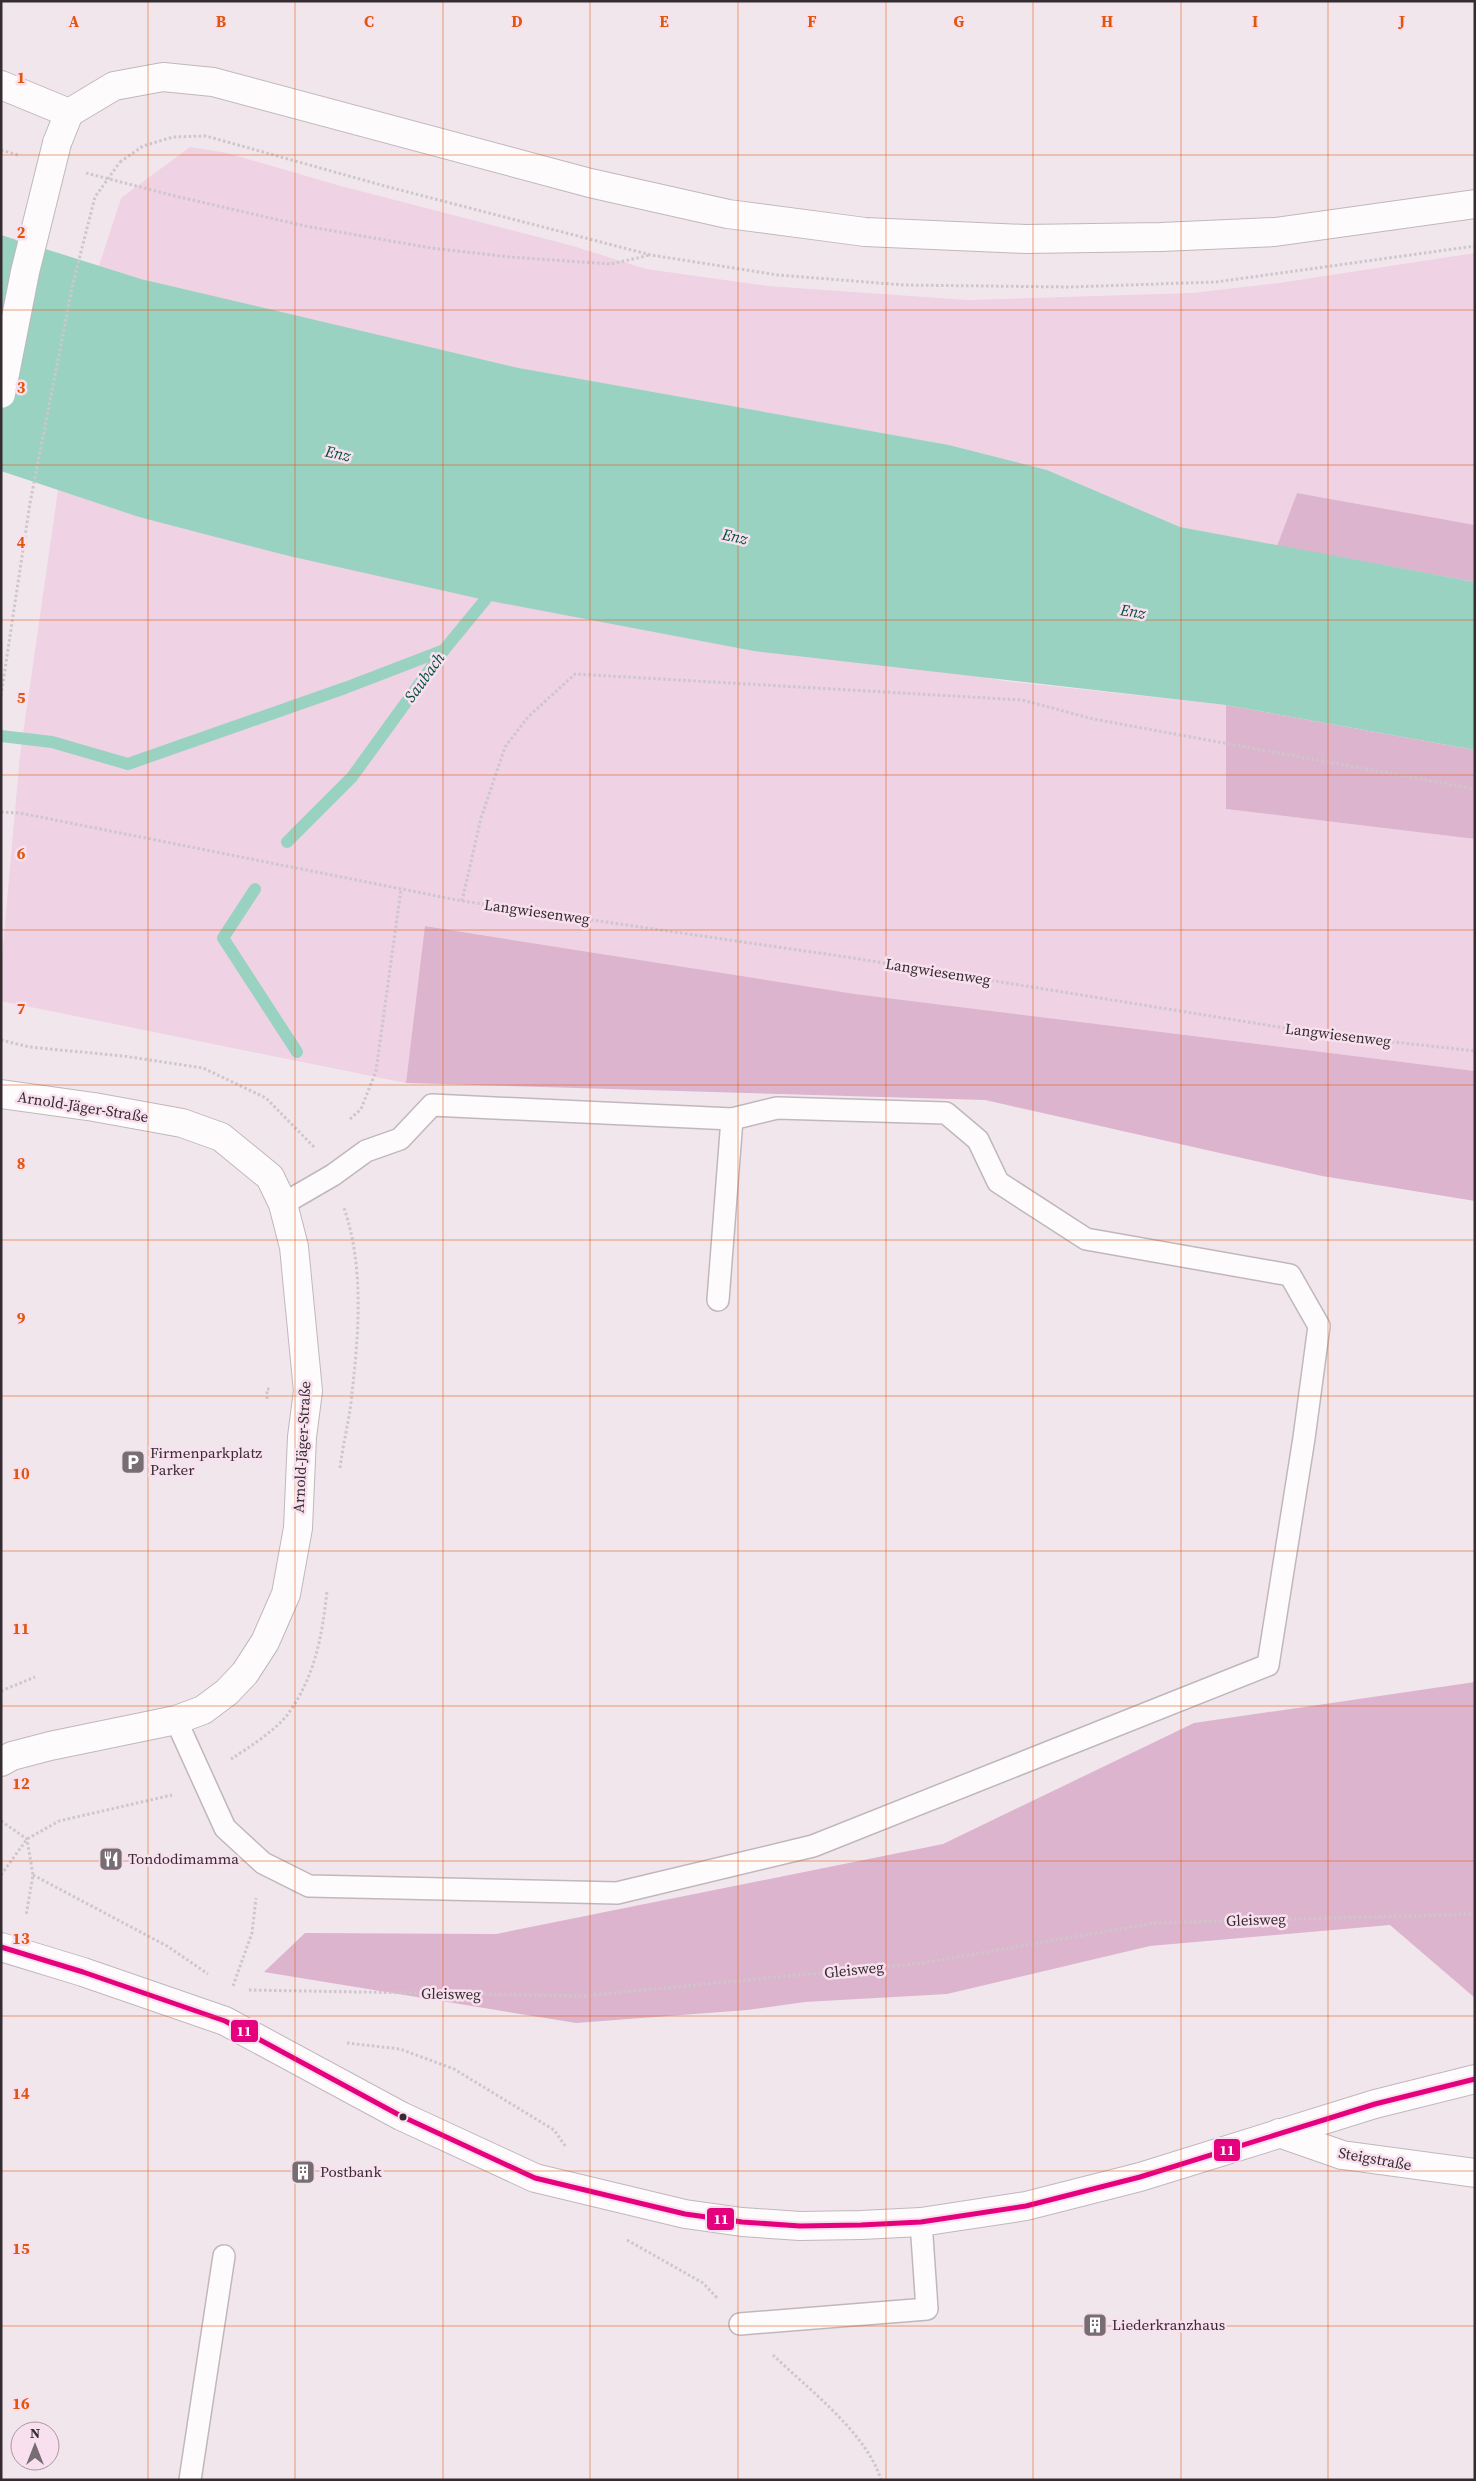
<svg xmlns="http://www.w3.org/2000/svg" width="1476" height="2481" font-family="'Source Serif 4',serif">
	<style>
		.green { fill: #efd2e3 }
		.forest { fill: #ddb4cd }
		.water { fill: #9ad2c1 }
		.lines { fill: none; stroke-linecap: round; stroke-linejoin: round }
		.stream { stroke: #9ad2c1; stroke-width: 12 }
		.service-casing { stroke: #c0b7bd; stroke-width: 24 }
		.minor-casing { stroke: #c0b7bd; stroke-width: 30 }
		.tertiary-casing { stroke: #c0b7bd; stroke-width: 30 }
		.secondary-casing { stroke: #c0b7bd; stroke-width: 30 }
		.path { stroke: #cdc7cb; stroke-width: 3; stroke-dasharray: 2.5 2.5; stroke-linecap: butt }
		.service { stroke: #fdfbfc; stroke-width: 21 }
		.minor { stroke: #fdfbfc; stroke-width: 28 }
		.tertiary { stroke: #fdfbfc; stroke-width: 28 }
		.secondary { stroke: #fdfbfc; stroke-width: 28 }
		.secondary-bridge-casing { stroke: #c0b7bd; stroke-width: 30; stroke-linecap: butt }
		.path-bridge { stroke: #cdc7cb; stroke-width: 3; stroke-dasharray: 2.5 2.5; stroke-linecap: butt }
		.secondary-bridge { stroke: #fdfbfc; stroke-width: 28 }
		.bus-1-casing { stroke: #f8e0ee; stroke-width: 9 }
		.bus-1 { stroke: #e5007d; stroke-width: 5 }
		.grid { fill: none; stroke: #df570e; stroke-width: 1; stroke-opacity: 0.55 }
		.bus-dot { fill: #352c31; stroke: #f8e0ee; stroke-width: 2 }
		.labels { text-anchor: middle; stroke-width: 5; stroke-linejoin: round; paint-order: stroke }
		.street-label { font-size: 15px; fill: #352c31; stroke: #f8e0ee }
		.poi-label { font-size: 15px; fill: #352c31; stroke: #f8e0ee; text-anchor: start }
		.water-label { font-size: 16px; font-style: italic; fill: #024f3d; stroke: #f8e0ee }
		.grid-label { font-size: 16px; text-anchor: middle; font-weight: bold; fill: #df570e; stroke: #f8e0ee; stroke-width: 5; stroke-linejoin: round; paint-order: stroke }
		.line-badge { stroke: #f8e0ee; stroke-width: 2 }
		.badge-label { font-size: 14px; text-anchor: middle; font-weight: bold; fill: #fff }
	</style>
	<rect width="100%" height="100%" fill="#f2e6ed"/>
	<!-- green -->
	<g class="green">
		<path d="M190,147L227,153L337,185L573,246L646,269L768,286L968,300L1192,293L1279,283L1475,253V525L1297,493L1277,546L1180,527L1047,470L949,445L519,368L349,329L141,279L99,266L121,198Z"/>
		<path d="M58,490L139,517L1005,681L1226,705V809L1475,839V1071L855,994L426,926L406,1083L1,1001V968L20,755Z"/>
	</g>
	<!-- forest -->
	<g class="forest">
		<path d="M1297,493L1475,525V582L1277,546Z"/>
		<path d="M1226,705L1475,750V839L1226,809Z"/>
		<path d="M425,926L855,994L1475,1071V1201L1322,1176L985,1100L406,1083Z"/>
		<path d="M1475,1682V1998L1390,1925L1150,1946L947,1994L805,2002L747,2010L576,2023L264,1972L305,1933L496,1934L943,1844L1194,1723Z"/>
	</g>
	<!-- water -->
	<path class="water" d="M1,235L141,279L519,368L949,445L1047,470L1180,527L1475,582V750L1226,705L754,651L485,600L289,556L139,517L1,471Z"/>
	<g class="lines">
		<!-- stream -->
		<g class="stream">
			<path d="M1,736L52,742L128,764L345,688L444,650"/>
			<path d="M287,842L352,777L444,650L485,600L491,585"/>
			<path d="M255,889L223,938L297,1052"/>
		</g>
		<!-- service casing -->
		<g class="service-casing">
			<g id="service">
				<path d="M283,1204L333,1175L366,1151L400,1139L432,1105L732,1119L718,1300"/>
				<path d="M176,1720L225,1828L263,1863L309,1886L617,1893L813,1846L1268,1665L1304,1438L1319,1326L1290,1275L1086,1239L998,1182L978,1140L946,1113L777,1108L732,1119"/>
				<path d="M740,2324L927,2309L921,2222"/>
				<path d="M190,2480L224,2256"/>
			</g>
		</g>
		<!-- minor casing -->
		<g class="minor-casing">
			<g id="minor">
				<path d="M1,1094L94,1107L182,1123L221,1137L270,1177L283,1204L294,1247L308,1391L302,1437L298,1528L286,1594L265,1642L245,1673L227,1692L203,1710L176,1720L50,1746L12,1756L1,1762"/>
				<path d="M1279,2133L1342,2155L1475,2173"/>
			</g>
		</g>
		<!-- tertiary casing -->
		<g class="tertiary-casing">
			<path id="tertiary" d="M1,1947L83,1972L225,2021L401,2116L535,2178L685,2214L742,2222L800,2226L861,2225L921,2222L1026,2206L1140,2177L1375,2104L1475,2079"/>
		</g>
		<!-- secondary casing -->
		<g class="secondary-casing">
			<g id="secondary">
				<path d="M1,85L69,113"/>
				<path d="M57,143L69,113L114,86L163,77L213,82L590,183L728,214L865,232L1025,239L1161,237L1275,232L1475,204"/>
			</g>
		</g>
		<!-- path -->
		<g class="path">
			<path d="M1,150L18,155"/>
			<path d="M120,162L143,146L173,137L206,136L381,185L651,255L778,275L904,285L1069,287L1216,282L1475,246"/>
			<path d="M86,173L175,196L305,226L431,248L510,257L611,264L650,255"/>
			<path d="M1,812L20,813L462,901L853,958L1322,1034L1475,1051"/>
			<path d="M462,901L481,818L505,747L528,717L575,674L1022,700L1093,719L1475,789"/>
			<path d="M1,1040L29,1047L123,1056L203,1068L266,1098L314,1147"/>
			<path d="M350,1119L361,1109L376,1071L401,889"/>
			<path d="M267,1399V1389H270"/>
			<path d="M340,1468C343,1443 350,1418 352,1393C359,1332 364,1266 344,1208"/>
			<path d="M1,1691L35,1677"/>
			<path d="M231,1759C248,1748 275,1731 288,1714C315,1676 322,1637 327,1591"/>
			<path d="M1,1821L27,1839L33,1875L26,1916"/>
			<path d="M1,1875L27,1839L59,1821L172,1795"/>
			<path d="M33,1875L167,1946L208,1974"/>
			<path d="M233,1986L252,1933L256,1898"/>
			<path d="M249,1990L583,1996L922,1963L1155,1923L1475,1914"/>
			<path d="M347,2043L400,2049L454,2069L554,2130L566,2147"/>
			<path d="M627,2240L703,2283L718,2299"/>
			<path d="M773,2355C808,2389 867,2433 881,2480"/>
		</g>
		<!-- service -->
		<use href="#service" class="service"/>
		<!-- minor -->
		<use href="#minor" class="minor"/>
		<!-- tertiary -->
		<use href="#tertiary" class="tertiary"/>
		<!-- secondary -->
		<use href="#secondary" class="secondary"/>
		<!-- secondary-bridge casing -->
		<g class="secondary-bridge-casing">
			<path id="secondary-bridge" d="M1,394L25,272L57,143"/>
		</g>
		<!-- path-bridge -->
		<path class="path-bridge" d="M1,696L30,503L73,283L95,197L120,162"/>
		<!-- secondary-bridge -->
		<use href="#secondary-bridge" class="secondary-bridge"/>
		<!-- bus-1 casing -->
		<g class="bus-1-casing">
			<path id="bus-1" d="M1,1947L83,1972L225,2021L401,2116L535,2178L685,2214L742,2222L800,2226L861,2225L921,2222L1026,2206L1140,2177L1375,2104L1475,2079"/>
		</g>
		<!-- bus-1 -->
		<use href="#bus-1" class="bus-1"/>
	</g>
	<!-- grid -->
	<path class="grid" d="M148,1V2480M295,1V2480M443,1V2480M590,1V2480M738,1V2480M886,1V2480M1033,1V2480M1181,1V2480M1328,1V2480M1,155H1475M1,310H1475M1,465H1475M1,620H1475M1,775H1475M1,930H1475M1,1085H1475M1,1240H1475M1,1396H1475M1,1551H1475M1,1706H1475M1,1861H1475M1,2016H1475M1,2171H1475M1,2326H1475"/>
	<!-- icons -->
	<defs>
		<g id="parking-square" transform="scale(1.25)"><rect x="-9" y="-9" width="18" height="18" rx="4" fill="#776d73" stroke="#f8e0ee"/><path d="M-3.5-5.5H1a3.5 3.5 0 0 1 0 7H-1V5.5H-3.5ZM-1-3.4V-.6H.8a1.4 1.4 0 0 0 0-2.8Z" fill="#fff"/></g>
		<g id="restaurant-square" transform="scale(1.25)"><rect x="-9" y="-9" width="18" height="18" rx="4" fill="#776d73" stroke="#f8e0ee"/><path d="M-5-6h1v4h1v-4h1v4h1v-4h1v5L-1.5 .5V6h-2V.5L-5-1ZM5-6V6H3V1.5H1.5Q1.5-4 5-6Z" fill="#fff"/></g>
		<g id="building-square" transform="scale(1.25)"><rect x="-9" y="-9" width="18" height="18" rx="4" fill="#776d73" stroke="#f8e0ee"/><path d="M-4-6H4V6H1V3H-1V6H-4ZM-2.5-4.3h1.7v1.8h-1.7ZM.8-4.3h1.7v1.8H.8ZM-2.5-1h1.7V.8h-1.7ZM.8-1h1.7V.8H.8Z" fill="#fff"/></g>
	</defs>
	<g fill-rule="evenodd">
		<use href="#parking-square" x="133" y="1462"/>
		<use href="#restaurant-square" x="111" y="1859"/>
		<use href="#building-square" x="303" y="2172"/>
		<use href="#building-square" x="1095" y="2325"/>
	</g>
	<!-- markers -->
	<circle class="bus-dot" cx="403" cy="2117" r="4.5"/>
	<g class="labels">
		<!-- street labels -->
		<g class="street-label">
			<text transform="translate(537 912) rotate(8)" y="5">Langwiesenweg</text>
			<text transform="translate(938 972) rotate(9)" y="5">Langwiesenweg</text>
			<text transform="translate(1338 1035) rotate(7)" y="5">Langwiesenweg</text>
			<text transform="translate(83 1107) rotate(9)" y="5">Arnold-Jäger-Straße</text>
			<text transform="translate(302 1447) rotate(-87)" y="5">Arnold-Jäger-Straße</text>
			<text transform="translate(1256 1920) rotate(-2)" y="5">Gleisweg</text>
			<text transform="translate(854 1970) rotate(-6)" y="5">Gleisweg</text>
			<text transform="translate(451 1994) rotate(1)" y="5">Gleisweg</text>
			<text transform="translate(1375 2159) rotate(10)" y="5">Steigstraße</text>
		</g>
		<!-- poi labels -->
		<g class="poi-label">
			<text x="150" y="1458">Firmenparkplatz<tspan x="150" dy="17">Parker</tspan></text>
			<text x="128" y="1864">Tondodimamma</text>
			<text x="320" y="2177">Postbank</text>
			<text x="1112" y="2330">Liederkranzhaus</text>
		</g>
		<!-- water labels -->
		<g class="water-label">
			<text transform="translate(338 453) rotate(12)" y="6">Enz</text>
			<text transform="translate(735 536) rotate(12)" y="6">Enz</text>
			<text transform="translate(1133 611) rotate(9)" y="6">Enz</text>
			<text transform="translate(424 677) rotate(-54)" y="6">Saubach</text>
		</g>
	</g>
	<g class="grid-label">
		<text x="74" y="27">A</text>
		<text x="221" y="27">B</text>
		<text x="369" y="27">C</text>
		<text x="517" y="27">D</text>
		<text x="664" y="27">E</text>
		<text x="812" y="27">F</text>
		<text x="959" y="27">G</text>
		<text x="1107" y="27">H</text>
		<text x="1255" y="27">I</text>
		<text x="1402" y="27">J</text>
		<text x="21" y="83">1</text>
		<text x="21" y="238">2</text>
		<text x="21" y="393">3</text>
		<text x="21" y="548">4</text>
		<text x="21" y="703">5</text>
		<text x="21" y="859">6</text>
		<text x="21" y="1014">7</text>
		<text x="21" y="1169">8</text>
		<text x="21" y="1324">9</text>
		<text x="21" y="1479">10</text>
		<text x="21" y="1634">11</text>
		<text x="21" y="1789">12</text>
		<text x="21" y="1944">13</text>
		<text x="21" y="2099">14</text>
		<text x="21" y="2254">15</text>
		<text x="21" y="2409">16</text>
	</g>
	<g class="line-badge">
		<rect x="230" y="2019" width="29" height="24" rx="5" fill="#e5007d"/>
		<rect x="1213" y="2138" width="28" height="24" rx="5" fill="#e5007d"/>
		<rect x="706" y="2207" width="29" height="24" rx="5" fill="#e5007d"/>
	</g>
	<g class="badge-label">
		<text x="244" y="2036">11</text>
		<text x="1227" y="2155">11</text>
		<text x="721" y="2224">11</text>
	</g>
	<!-- border -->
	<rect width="1476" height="2481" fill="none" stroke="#352c31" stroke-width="5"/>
	<!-- north arrow -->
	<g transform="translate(35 2446)"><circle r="24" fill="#f8e0ee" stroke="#aa98a2"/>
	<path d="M0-4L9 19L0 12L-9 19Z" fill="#776d73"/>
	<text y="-8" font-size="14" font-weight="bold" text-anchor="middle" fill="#352c31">N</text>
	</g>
</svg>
